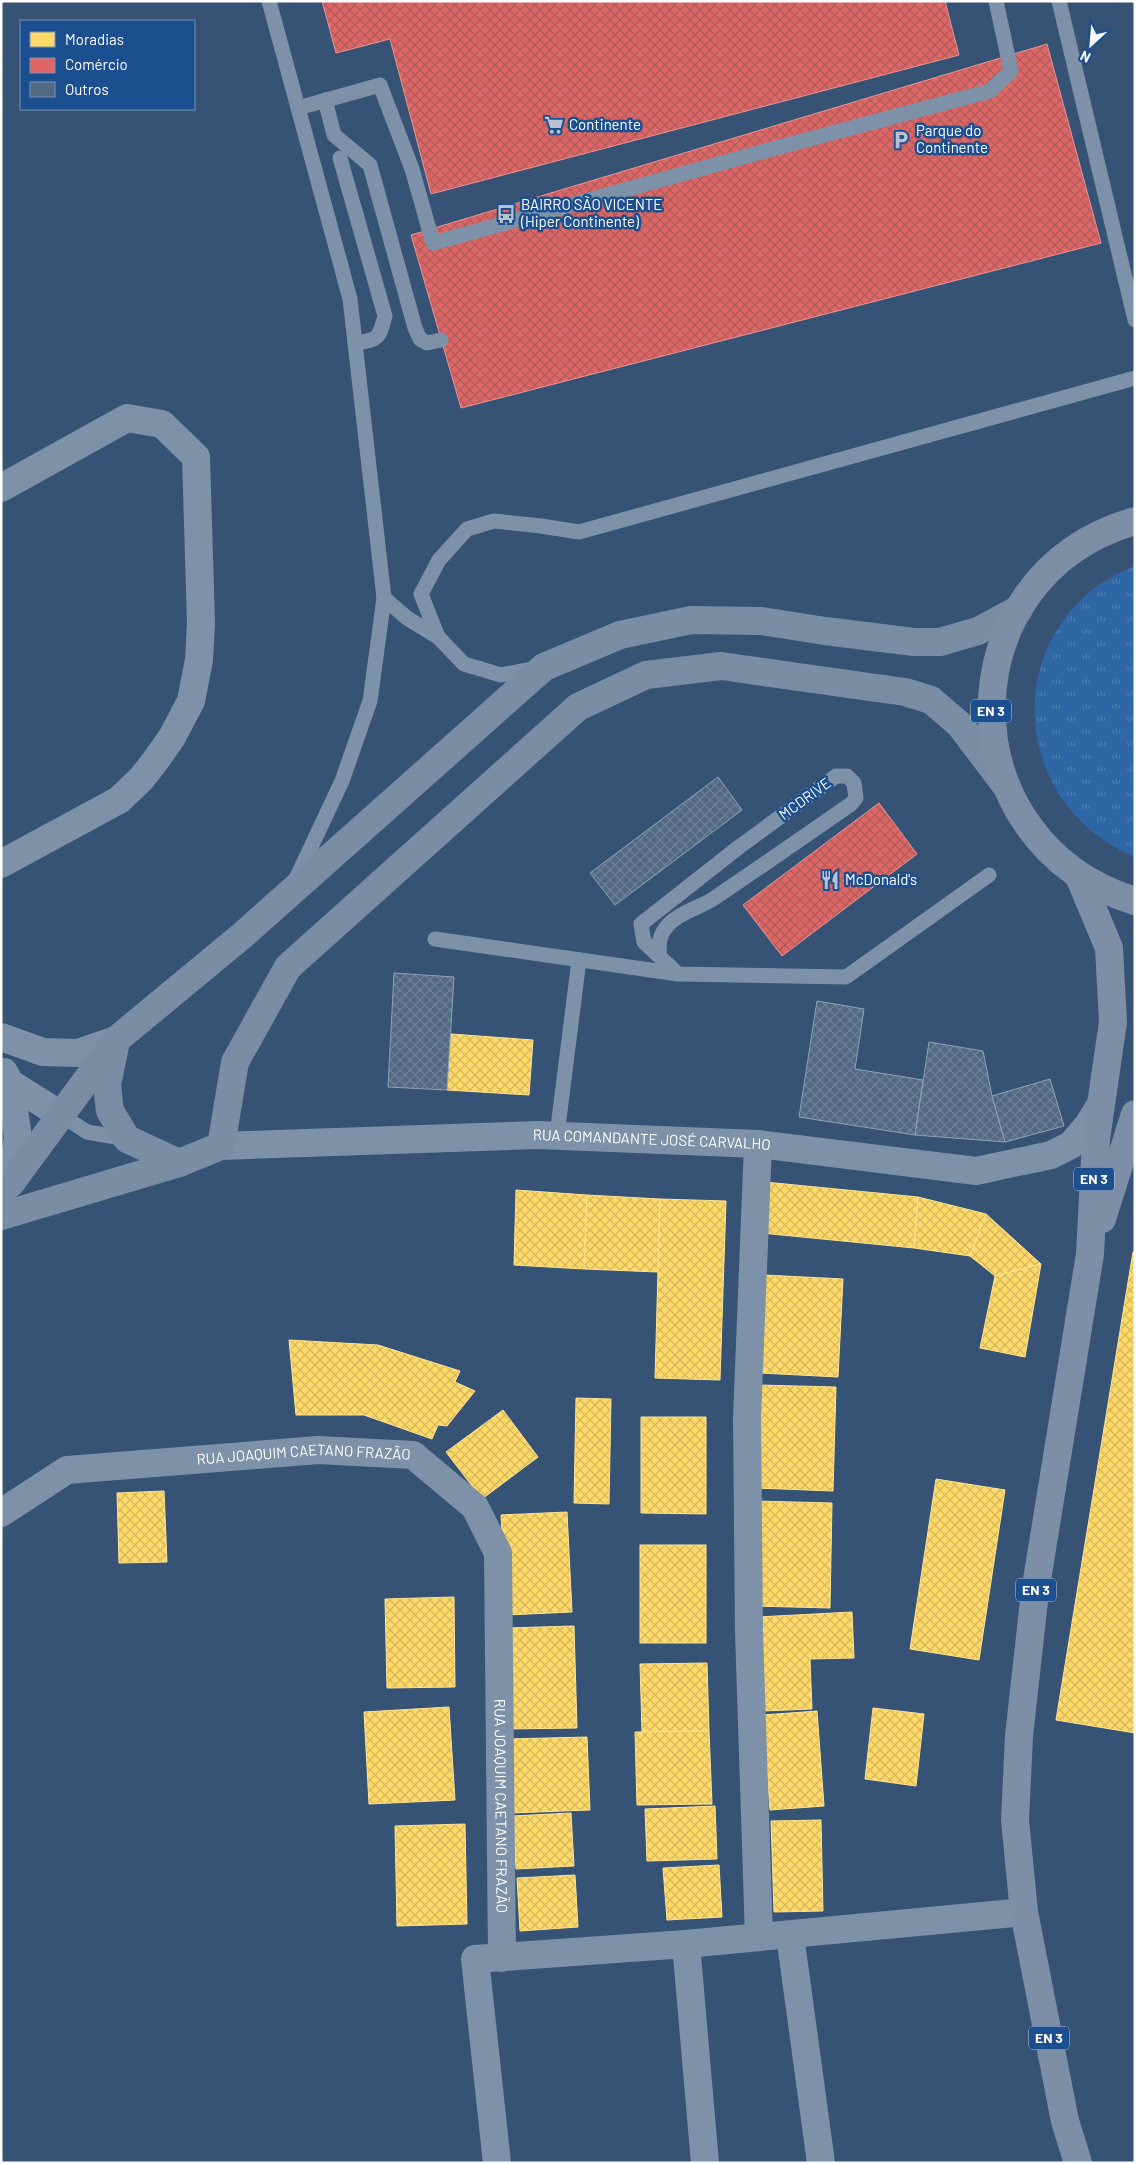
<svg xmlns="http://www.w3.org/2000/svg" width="1136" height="2164" font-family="Barlow,sans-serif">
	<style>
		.grass { fill: url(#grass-tufts) }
		.homes { fill: url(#homes-cross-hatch); stroke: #ffe494 }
		.shops { fill: url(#shops-cross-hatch); stroke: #e99494 }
		.building { fill: url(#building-cross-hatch); stroke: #92a2b6 }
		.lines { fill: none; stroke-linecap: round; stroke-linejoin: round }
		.lane { stroke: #7d92a8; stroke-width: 15 }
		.street { stroke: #7d92a8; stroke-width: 28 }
		.secondary { stroke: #798da4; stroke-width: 28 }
		.primary { stroke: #7d8ea7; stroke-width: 28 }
		.labels { text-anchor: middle; stroke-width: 5; stroke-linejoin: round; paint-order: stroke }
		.shield { fill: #1b4f8f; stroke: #bbcadd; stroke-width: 1 }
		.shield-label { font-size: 14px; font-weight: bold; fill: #fff }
		.poi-label { font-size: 15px; fill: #fff; stroke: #1b4f8f; text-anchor: start }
		.street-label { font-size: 15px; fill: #fff; stroke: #1b4f8f }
	</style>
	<defs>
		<pattern id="grass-tufts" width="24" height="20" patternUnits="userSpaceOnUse" patternTransform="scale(1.25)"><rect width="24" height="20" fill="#2f66a5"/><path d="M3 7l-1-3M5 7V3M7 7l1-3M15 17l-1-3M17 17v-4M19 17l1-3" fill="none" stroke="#4e7db2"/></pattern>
		<pattern id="homes-cross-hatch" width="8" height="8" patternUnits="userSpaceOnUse" patternTransform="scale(1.25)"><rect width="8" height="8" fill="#ffd966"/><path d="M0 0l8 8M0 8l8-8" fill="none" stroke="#d2b660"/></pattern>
		<pattern id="shops-cross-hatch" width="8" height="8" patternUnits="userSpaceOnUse" patternTransform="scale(1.25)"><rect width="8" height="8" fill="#e06666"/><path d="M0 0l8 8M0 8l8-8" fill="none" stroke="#ac5d5d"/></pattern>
		<pattern id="building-cross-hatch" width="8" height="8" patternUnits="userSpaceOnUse" patternTransform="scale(1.25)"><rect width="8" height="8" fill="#526984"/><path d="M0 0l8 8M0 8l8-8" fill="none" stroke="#6c8096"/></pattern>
	</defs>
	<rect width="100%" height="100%" fill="#365274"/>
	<!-- grass -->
	<path class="grass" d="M1135,566V857C1027,813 999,674 1086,595C1100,582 1117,574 1135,566Z"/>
	<!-- homes -->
	<g class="homes">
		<path d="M451,1034L533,1040L529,1095L447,1090Z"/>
		<path d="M765,1182L918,1197L914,1248L761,1233Z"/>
		<path d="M516,1190L587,1195L584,1269L514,1265Z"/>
		<path d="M587,1195L660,1199L658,1272L584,1269Z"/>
		<path d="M918,1197L986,1214L970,1256L914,1248Z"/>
		<path d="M660,1199L726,1201L720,1380L655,1378Z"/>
		<path d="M986,1214L1041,1264L995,1276L970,1256Z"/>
		<path d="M1133,1252H1135V1733L1056,1720Z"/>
		<path d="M1041,1264L1025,1357L980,1348L995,1276Z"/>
		<path d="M765,1275L843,1279L838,1377L760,1373Z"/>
		<path d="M289,1340L378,1345L460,1371L455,1382L475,1391L447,1426L438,1425L432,1439L364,1415H296Z"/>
		<path d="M758,1385L836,1387L833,1491L755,1488Z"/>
		<path d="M576,1398L611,1399L609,1504L574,1503Z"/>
		<path d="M503,1410L538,1457L482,1499L446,1452Z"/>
		<path d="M641,1417H706V1514L641,1513Z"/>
		<path d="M936,1479L1005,1490L979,1660L910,1649Z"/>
		<path d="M164,1491L167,1562L119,1563L117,1493Z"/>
		<path d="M756,1501L832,1503L830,1608L754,1606Z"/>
		<path d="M567,1512L572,1612L506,1615L501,1515Z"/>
		<rect x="640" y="1545" width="66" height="98"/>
		<path d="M454,1597L455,1687L387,1688L385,1599Z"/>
		<path d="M852,1612L854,1658L810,1659L812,1709L763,1711L758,1617Z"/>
		<path d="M574,1626L577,1728L509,1729L506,1628Z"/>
		<path d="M707,1663L709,1731L642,1732L640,1664Z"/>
		<path d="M449,1707L455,1800L369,1804L364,1712Z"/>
		<path d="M873,1708L924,1714L916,1786L865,1779Z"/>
		<path d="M817,1711L824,1806L770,1810L763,1715Z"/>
		<path d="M709,1731L712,1804L637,1805L635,1732Z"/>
		<path d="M587,1737L590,1810L511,1813L508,1739Z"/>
		<path d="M715,1806L717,1859L647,1861L645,1809Z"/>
		<path d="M571,1813L574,1866L516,1869L513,1816Z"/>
		<path d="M821,1820L823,1911L774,1912L771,1821Z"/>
		<path d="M465,1824L467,1924L397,1926L395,1826Z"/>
		<path d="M719,1865L722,1917L667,1920L663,1868Z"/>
		<path d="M575,1875L578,1927L520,1931L517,1878Z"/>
	</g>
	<!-- shops -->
	<g class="shops">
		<path d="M322,1H945L959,55L431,194L390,39L336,53Z"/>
		<path d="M1047,44L1101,243L461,408L411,235Z"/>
		<path d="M879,803L917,854L782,956L743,905Z"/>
	</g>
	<!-- building -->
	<g class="building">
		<path d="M718,777L742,810L615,905L590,873Z"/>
		<path d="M394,973L454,977L447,1090L388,1087Z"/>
		<path d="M817,1001L864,1009L855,1069L923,1080L915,1135L799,1117Z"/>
		<path d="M929,1042L983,1051L992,1096L1005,1142L915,1135Z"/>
		<path d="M1050,1079L1064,1126L1005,1142L992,1096Z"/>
	</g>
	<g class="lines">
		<!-- lane -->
		<g class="lane">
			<path d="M269,1L350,299L384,598L370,701L342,781L295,881"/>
			<path d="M1059,1L1135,320"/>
			<path d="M325,100L334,135L370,165L415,328L420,339L427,343L441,340"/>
			<path d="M298,108L380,85L412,169L433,243L776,148L990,91L1011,71L996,1"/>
			<path d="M340,158L385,316C379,339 378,340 355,343"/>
			<path d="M384,598L407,618L438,637"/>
			<path d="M537,668L501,675L464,664L438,637L421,594L439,560L467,529L494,521L541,526L579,532L1135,378"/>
			<path d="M435,939L678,974L846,977L989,875"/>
			<path d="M660,957C658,943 659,934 670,923C682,911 699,908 713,899C759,868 805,836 851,804L856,798L854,783L847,776H836L739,847L641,924L644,942L678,974"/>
			<path d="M61,1115L87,1132L127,1139"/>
			<path d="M557,1135L579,960"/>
		</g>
		<!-- street -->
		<g class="street">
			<path d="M1,488L127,418L162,424L196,457L201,623L199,660L191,701L172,737L156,760L141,779L119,800L1,864"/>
			<path d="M1,1037L43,1052L78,1053L116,1040"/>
			<path d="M4,1072L10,1083L61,1115"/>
			<path d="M10,1083L18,1137L11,1183"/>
			<path d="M758,1144L747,1418L749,1632L759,1937"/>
			<path id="s1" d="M221,1146L538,1135L758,1144L976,1171L1051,1155L1071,1145L1088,1125L1101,1104"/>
			<path id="s2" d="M1,1513L67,1470L318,1450L413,1455L475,1507L498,1553L502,1958"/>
			<path d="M790,1935L821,2163"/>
			<path d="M686,1944L705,2163"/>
			<path d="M497,2163L475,1959L686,1944L1024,1912"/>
		</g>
		<!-- secondary -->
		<g class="secondary">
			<path d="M115,1046L107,1085L110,1111L127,1139L179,1163"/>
			<path d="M1,1191L11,1183L116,1040L244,934L544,667L620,635L691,620L762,621L825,631L914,642H940L978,631L1019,609"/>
			<path d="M1,1216L179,1163L221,1146L235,1062L288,967L578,707L646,675L721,666L905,692L931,700L960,725L1007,787"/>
		</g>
		<!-- primary -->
		<g class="primary">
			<path d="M1135,521C943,576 945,843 1135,901"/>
			<path d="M1102,1219L1135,1114"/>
			<path d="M1078,2163L1065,2121L1024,1912L1015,1820L1019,1736L1035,1592L1090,1254L1096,1139L1113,1022L1109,948L1079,876"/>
		</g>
	</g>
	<!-- icons -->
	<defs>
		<g id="supermarket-bare" transform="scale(1.5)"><path d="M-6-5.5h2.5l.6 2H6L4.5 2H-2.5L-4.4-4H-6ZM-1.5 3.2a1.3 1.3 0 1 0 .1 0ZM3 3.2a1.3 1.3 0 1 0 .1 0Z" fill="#b9c2ce" stroke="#1b4f8f" stroke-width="2.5" paint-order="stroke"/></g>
		<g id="parking-bare" transform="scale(1.5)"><path d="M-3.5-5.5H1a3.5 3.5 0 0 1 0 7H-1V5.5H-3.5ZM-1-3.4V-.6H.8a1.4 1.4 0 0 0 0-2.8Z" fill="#b9c2ce" stroke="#1b4f8f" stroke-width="2.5" paint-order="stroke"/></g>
		<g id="bus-bare" transform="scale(1.5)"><path d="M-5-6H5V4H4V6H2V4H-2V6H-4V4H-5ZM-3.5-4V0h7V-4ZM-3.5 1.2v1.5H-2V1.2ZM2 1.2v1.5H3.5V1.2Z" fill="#b9c2ce" stroke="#1b4f8f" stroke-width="2.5" paint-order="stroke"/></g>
		<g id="restaurant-bare" transform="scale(1.5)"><path d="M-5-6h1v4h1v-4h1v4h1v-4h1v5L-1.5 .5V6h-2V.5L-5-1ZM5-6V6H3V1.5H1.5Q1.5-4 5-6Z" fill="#b9c2ce" stroke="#1b4f8f" stroke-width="2.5" paint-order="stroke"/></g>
	</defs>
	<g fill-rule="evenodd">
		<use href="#supermarket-bare" x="554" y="125"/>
		<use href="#parking-bare" x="901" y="140"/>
		<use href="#bus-bare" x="506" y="214"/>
		<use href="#restaurant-bare" x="830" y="880"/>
	</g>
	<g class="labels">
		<!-- shield labels -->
		<g class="shield">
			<rect x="971" y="699.5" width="40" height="23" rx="4"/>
			<rect x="1074" y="1167.5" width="40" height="23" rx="4"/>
			<rect x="1016" y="1578.5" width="40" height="23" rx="4"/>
			<rect x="1029" y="2026.5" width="40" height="23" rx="4"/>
		</g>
		<g class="shield-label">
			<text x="991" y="716">EN 3</text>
			<text x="1094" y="1184">EN 3</text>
			<text x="1036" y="1595">EN 3</text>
			<text x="1049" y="2043">EN 3</text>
		</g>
		<!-- poi labels -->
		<g class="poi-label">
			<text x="569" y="130">Continente</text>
			<text x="916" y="136">Parque do<tspan x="916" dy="17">Continente</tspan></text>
			<text x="521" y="210">BAIRRO SÃO VICENTE<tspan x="521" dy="17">(Hiper Continente)</tspan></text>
			<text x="845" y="885">McDonald's</text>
		</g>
		<!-- street labels -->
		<g class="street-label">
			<text transform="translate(805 799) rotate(-36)" y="5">MCDRIVE</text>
			<text dy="5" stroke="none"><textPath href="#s1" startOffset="431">RUA COMANDANTE JOSÉ CARVALHO</textPath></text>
			<text dy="5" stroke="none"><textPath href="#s2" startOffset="316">RUA JOAQUIM CAETANO FRAZÃO</textPath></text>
			<text dy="5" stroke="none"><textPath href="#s2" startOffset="811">RUA JOAQUIM CAETANO FRAZÃO</textPath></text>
		</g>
	</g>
	<!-- border -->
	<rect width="1136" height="2164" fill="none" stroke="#ffffff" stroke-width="5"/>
	<!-- legend -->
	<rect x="20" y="20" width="175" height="90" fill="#1b4f8f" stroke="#7695bc"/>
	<rect x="30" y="32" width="25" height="15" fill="#ffd966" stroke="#7695bc"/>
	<text x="65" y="45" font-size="15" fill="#ffffff">Moradias</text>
	<rect x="30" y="58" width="25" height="15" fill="#e06666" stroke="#7695bc"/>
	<text x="65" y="70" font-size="15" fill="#ffffff">Comércio</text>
	<rect x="30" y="82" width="25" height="15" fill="#526984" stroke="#7695bc"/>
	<text x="65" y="95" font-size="15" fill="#ffffff">Outros</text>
	<!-- north arrow -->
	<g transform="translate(1091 45) rotate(206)" stroke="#1b4f8f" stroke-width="4" paint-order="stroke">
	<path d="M0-4L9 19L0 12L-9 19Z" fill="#ffffff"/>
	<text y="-8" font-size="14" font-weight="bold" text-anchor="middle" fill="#ffffff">N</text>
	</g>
</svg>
